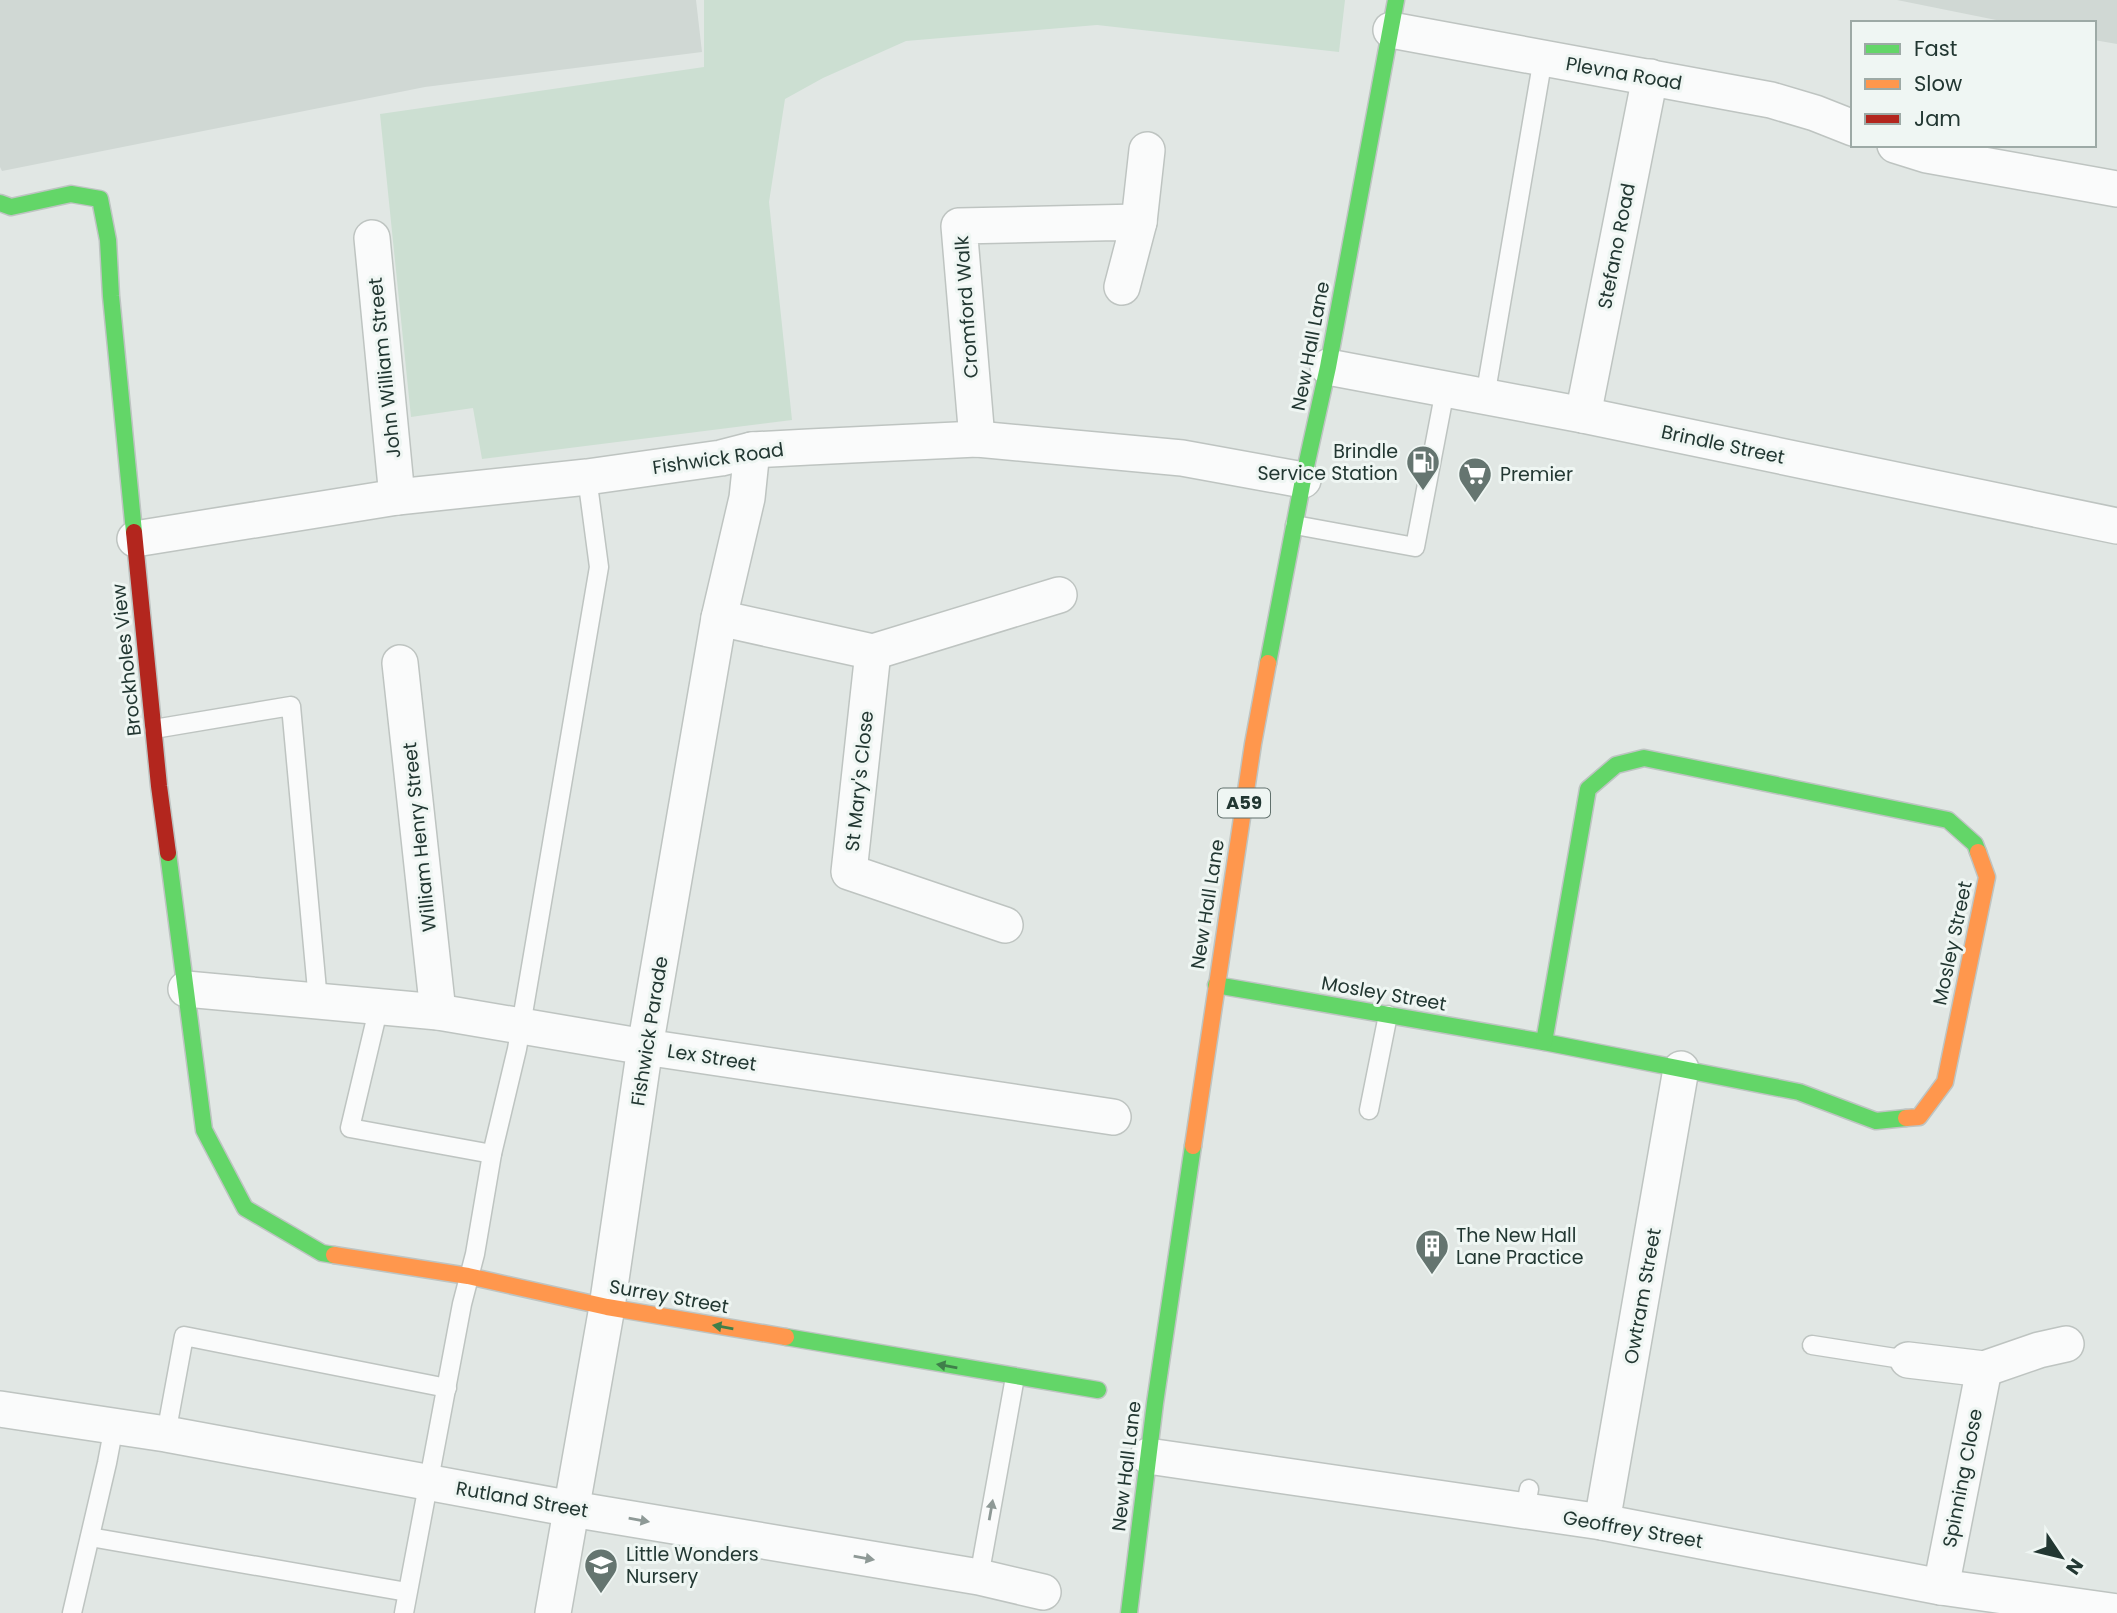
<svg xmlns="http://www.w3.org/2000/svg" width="2117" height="1613" font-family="Poppins,sans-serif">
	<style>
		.built { fill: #d0d8d4 }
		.green { fill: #ccdfd2 }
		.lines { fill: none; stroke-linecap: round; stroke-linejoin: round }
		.lane-casing { stroke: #bec4c1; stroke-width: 21 }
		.street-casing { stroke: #bec4c1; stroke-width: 38 }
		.fast-casing { stroke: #bec4c2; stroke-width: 19 }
		.slow-casing { stroke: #bec4c2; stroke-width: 19 }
		.jam-casing { stroke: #bec4c2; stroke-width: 19 }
		.lane { stroke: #fafbfb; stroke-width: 18 }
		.street { stroke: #fafbfb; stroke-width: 35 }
		.fast { stroke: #63d668; stroke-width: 16 }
		.slow { stroke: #ff974d; stroke-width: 16 }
		.jam { stroke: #b3261e; stroke-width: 16 }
		.oneway { fill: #3f7f4a }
		.oneway2 { fill: #8e9996 }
		.labels { text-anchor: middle; stroke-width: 6; stroke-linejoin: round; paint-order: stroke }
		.shield { fill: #eff6f3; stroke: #60706c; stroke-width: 2 }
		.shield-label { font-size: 18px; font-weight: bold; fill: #223732 }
		.street-label { font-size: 19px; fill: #223732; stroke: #eff6f3 }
		.poi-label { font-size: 19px; fill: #223732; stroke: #eff6f3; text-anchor: start }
	</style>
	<rect width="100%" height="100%" fill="#e1e7e4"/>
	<!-- built -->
	<g class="built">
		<path d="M0,0H696L702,52L425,87L2,171L0,167Z"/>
		<path d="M1897,0H2117V44L2094,40V23H2011Z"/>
	</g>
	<!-- green -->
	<path class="green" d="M704,0H1345L1339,52L1097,25L906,41L823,78L785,99L769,202L792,420L482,459L473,408L411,417L380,114L704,67Z"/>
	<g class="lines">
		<!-- lane casing -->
		<g class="lane-casing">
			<g id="lane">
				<path d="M1485,397L1543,58"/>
				<path d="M1295,525L1415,547L1445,390"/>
				<path d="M154,729L291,706L318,1001"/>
				<path d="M379,1006L350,1128L492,1154"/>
				<path d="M1369,1110L1388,1015"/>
				<path d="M1812,1345L1908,1360"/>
				<path d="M166,1434L184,1336L447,1388"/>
				<path d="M1525,1511L1529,1489"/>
				<path d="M90,1537L407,1592"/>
				<path d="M979,1577L1015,1377"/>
				<path d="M72,1613L107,1463L114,1426"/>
				<path d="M404,1613L462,1304L475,1254L492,1154L517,1049L599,567L587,477"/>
			</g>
		</g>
		<!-- street casing -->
		<g class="street-casing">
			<g id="street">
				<path d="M1391,30L1771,100L1815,113L1853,128"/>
				<path d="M1895,145L1927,155L2117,189"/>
				<path d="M1139,222L1147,150"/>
				<path d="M372,238L397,497"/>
				<path d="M1328,367L1583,415L2117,526"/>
				<path d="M1583,415L1650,77"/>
				<path d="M977,439L959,226L1139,222L1122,287"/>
				<path d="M135,539L397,497L587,477L721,458L752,450L809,447L977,439L1182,458L1303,480"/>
				<path d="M719,618L873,652L1059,595"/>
				<path d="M873,652L849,872L1005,925"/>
				<path d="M400,663L438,1012"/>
				<path d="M186,989L438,1012L645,1047L1113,1117"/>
				<path d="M1908,1360L1984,1369L2039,1350L2066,1344"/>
				<path d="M0,1409L166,1434L572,1509L979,1577L1043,1592"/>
				<path d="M1148,1456L1602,1522L1941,1587L2117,1612"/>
				<path d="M1602,1522L1681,1069"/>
				<path d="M1941,1587L1984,1369"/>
				<path d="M553,1613L607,1307L645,1047L719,618L747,498L752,450"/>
			</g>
		</g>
		<!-- fast casing -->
		<g class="fast-casing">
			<g id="fast">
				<path d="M0,203L11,207L71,194L100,199L108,240L111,296L134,532"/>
				<path d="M1268,663L1303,480L1328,367L1396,0"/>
				<path d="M168,853L204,1130L245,1208L322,1253L334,1255"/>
				<path d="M1216,985L1544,1042L1799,1092L1876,1121L1906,1118"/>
				<path d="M1544,1042L1588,789L1616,765L1644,758L1948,820L1975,844L1978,852"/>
				<path d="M786,1337L1098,1390"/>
				<path d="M1129,1613L1155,1403L1193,1146"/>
			</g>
		</g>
		<!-- slow casing -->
		<g class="slow-casing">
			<g id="slow">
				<path d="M1906,1118L1919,1117L1945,1082L1987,877L1978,852"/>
				<path d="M1193,1146L1253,744L1268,663"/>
				<path d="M334,1255L468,1276L607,1307L786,1337"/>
			</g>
		</g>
		<!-- jam casing -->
		<g class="jam-casing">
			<path id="jam" d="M134,532L159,786L168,853"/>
		</g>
		<!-- lane -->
		<use href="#lane" class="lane"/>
		<!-- street -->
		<use href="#street" class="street"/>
		<!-- fast -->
		<use href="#fast" class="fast"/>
		<!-- slow -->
		<use href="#slow" class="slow"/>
		<!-- jam -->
		<use href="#jam" class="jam"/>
	</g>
	<!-- one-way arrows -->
	<defs><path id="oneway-solid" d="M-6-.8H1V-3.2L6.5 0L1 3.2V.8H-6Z" transform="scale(1.75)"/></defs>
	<g class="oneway">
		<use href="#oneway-solid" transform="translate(723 1327) rotate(-170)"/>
		<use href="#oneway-solid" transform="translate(947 1366) rotate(-170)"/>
	</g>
	<g class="oneway2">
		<use href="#oneway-solid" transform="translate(991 1510) rotate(-80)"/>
		<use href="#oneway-solid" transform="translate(639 1520) rotate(10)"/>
		<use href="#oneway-solid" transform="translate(864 1558) rotate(10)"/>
	</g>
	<!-- icons -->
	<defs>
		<g id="fuel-pin" transform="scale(1.75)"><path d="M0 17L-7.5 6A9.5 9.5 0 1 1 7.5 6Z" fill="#657570" stroke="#eff6f3"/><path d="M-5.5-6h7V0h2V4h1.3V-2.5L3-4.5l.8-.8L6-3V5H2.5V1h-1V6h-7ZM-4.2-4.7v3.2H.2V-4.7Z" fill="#fff"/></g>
		<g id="supermarket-pin" transform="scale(1.75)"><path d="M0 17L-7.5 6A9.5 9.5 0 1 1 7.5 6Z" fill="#657570" stroke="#eff6f3"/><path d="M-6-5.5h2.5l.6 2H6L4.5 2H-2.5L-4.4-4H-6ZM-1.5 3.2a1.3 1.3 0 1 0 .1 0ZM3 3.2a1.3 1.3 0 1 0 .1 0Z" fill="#fff"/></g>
		<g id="building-pin" transform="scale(1.75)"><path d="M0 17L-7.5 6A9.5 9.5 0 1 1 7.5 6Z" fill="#657570" stroke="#eff6f3"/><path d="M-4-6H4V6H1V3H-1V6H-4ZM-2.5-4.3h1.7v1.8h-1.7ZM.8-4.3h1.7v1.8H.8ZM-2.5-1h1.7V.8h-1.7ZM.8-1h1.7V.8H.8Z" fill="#fff"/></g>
		<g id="school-pin" transform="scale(1.75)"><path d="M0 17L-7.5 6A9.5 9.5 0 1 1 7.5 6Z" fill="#657570" stroke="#eff6f3"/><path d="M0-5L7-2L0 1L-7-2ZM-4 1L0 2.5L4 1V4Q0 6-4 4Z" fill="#fff"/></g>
	</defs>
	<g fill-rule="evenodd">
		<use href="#fuel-pin" x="1423" y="462"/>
		<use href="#supermarket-pin" x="1475" y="474"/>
		<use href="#building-pin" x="1432" y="1246"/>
		<use href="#school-pin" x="601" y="1565"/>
	</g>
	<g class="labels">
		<!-- shield labels -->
		<rect class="shield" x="1218" y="788.5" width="52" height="29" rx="5"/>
		<g class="shield-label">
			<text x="1244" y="809">A59</text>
		</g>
		<!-- street labels -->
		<g class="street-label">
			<text transform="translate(1624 73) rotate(10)" y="7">Plevna Road</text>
			<text transform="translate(1616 246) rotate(-79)" y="7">Stefano Road</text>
			<text transform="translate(966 307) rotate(-94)" y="7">Cromford Walk</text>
			<text transform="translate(1310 346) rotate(-79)" y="7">New Hall Lane</text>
			<text transform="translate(384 368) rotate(-96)" y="7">John William Street</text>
			<text transform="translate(1723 444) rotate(12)" y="7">Brindle Street</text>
			<text transform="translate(718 458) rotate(-8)" y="7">Fishwick Road</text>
			<text transform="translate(126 660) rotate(-96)" y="7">Brockholes View</text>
			<text transform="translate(859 781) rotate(-84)" y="7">St Mary's Close</text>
			<text transform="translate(419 837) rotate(-96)" y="7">William Henry Street</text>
			<text transform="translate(1207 904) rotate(-81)" y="7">New Hall Lane</text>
			<text transform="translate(1952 943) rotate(-78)" y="7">Mosley Street</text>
			<text transform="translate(1384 993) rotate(10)" y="7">Mosley Street</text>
			<text transform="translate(649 1031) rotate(-81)" y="7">Fishwick Parade</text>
			<text transform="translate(712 1057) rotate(9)" y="7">Lex Street</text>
			<text transform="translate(669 1296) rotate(10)" y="7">Surrey Street</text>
			<text transform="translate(1642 1296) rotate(-80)" y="7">Owtram Street</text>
			<text transform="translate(1126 1466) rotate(-83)" y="7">New Hall Lane</text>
			<text transform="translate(1962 1478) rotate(-79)" y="7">Spinning Close</text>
			<text transform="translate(522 1499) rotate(10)" y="7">Rutland Street</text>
			<text transform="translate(1633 1529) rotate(10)" y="7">Geoffrey Street</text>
		</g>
		<!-- poi labels -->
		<g class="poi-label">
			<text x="1398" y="458" text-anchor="end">Brindle<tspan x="1398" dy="22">Service Station</tspan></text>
			<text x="1500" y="481">Premier</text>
			<text x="1456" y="1242">The New Hall<tspan x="1456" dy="22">Lane Practice</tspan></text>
			<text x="626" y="1561">Little Wonders<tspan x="626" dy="22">Nursery</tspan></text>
		</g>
	</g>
	<!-- legend -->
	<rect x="1851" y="21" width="245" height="126" fill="#eff6f3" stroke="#9daaa6" stroke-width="2"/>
	<rect x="1865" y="44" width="35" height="10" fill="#63d668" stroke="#9daaa6" stroke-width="2"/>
	<text x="1914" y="56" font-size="21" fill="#223732">Fast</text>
	<rect x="1865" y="79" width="35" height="10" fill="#ff974d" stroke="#9daaa6" stroke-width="2"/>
	<text x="1914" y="91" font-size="21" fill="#223732">Slow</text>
	<rect x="1865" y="114" width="35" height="10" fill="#b3261e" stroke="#9daaa6" stroke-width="2"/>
	<text x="1914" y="126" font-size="21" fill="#223732">Jam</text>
	<!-- north arrow -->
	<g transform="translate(2061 1557) rotate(125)" stroke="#eff6f3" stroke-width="5" paint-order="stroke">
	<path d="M0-5L12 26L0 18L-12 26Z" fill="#223732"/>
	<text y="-10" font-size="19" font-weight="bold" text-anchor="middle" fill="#223732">N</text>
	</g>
</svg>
